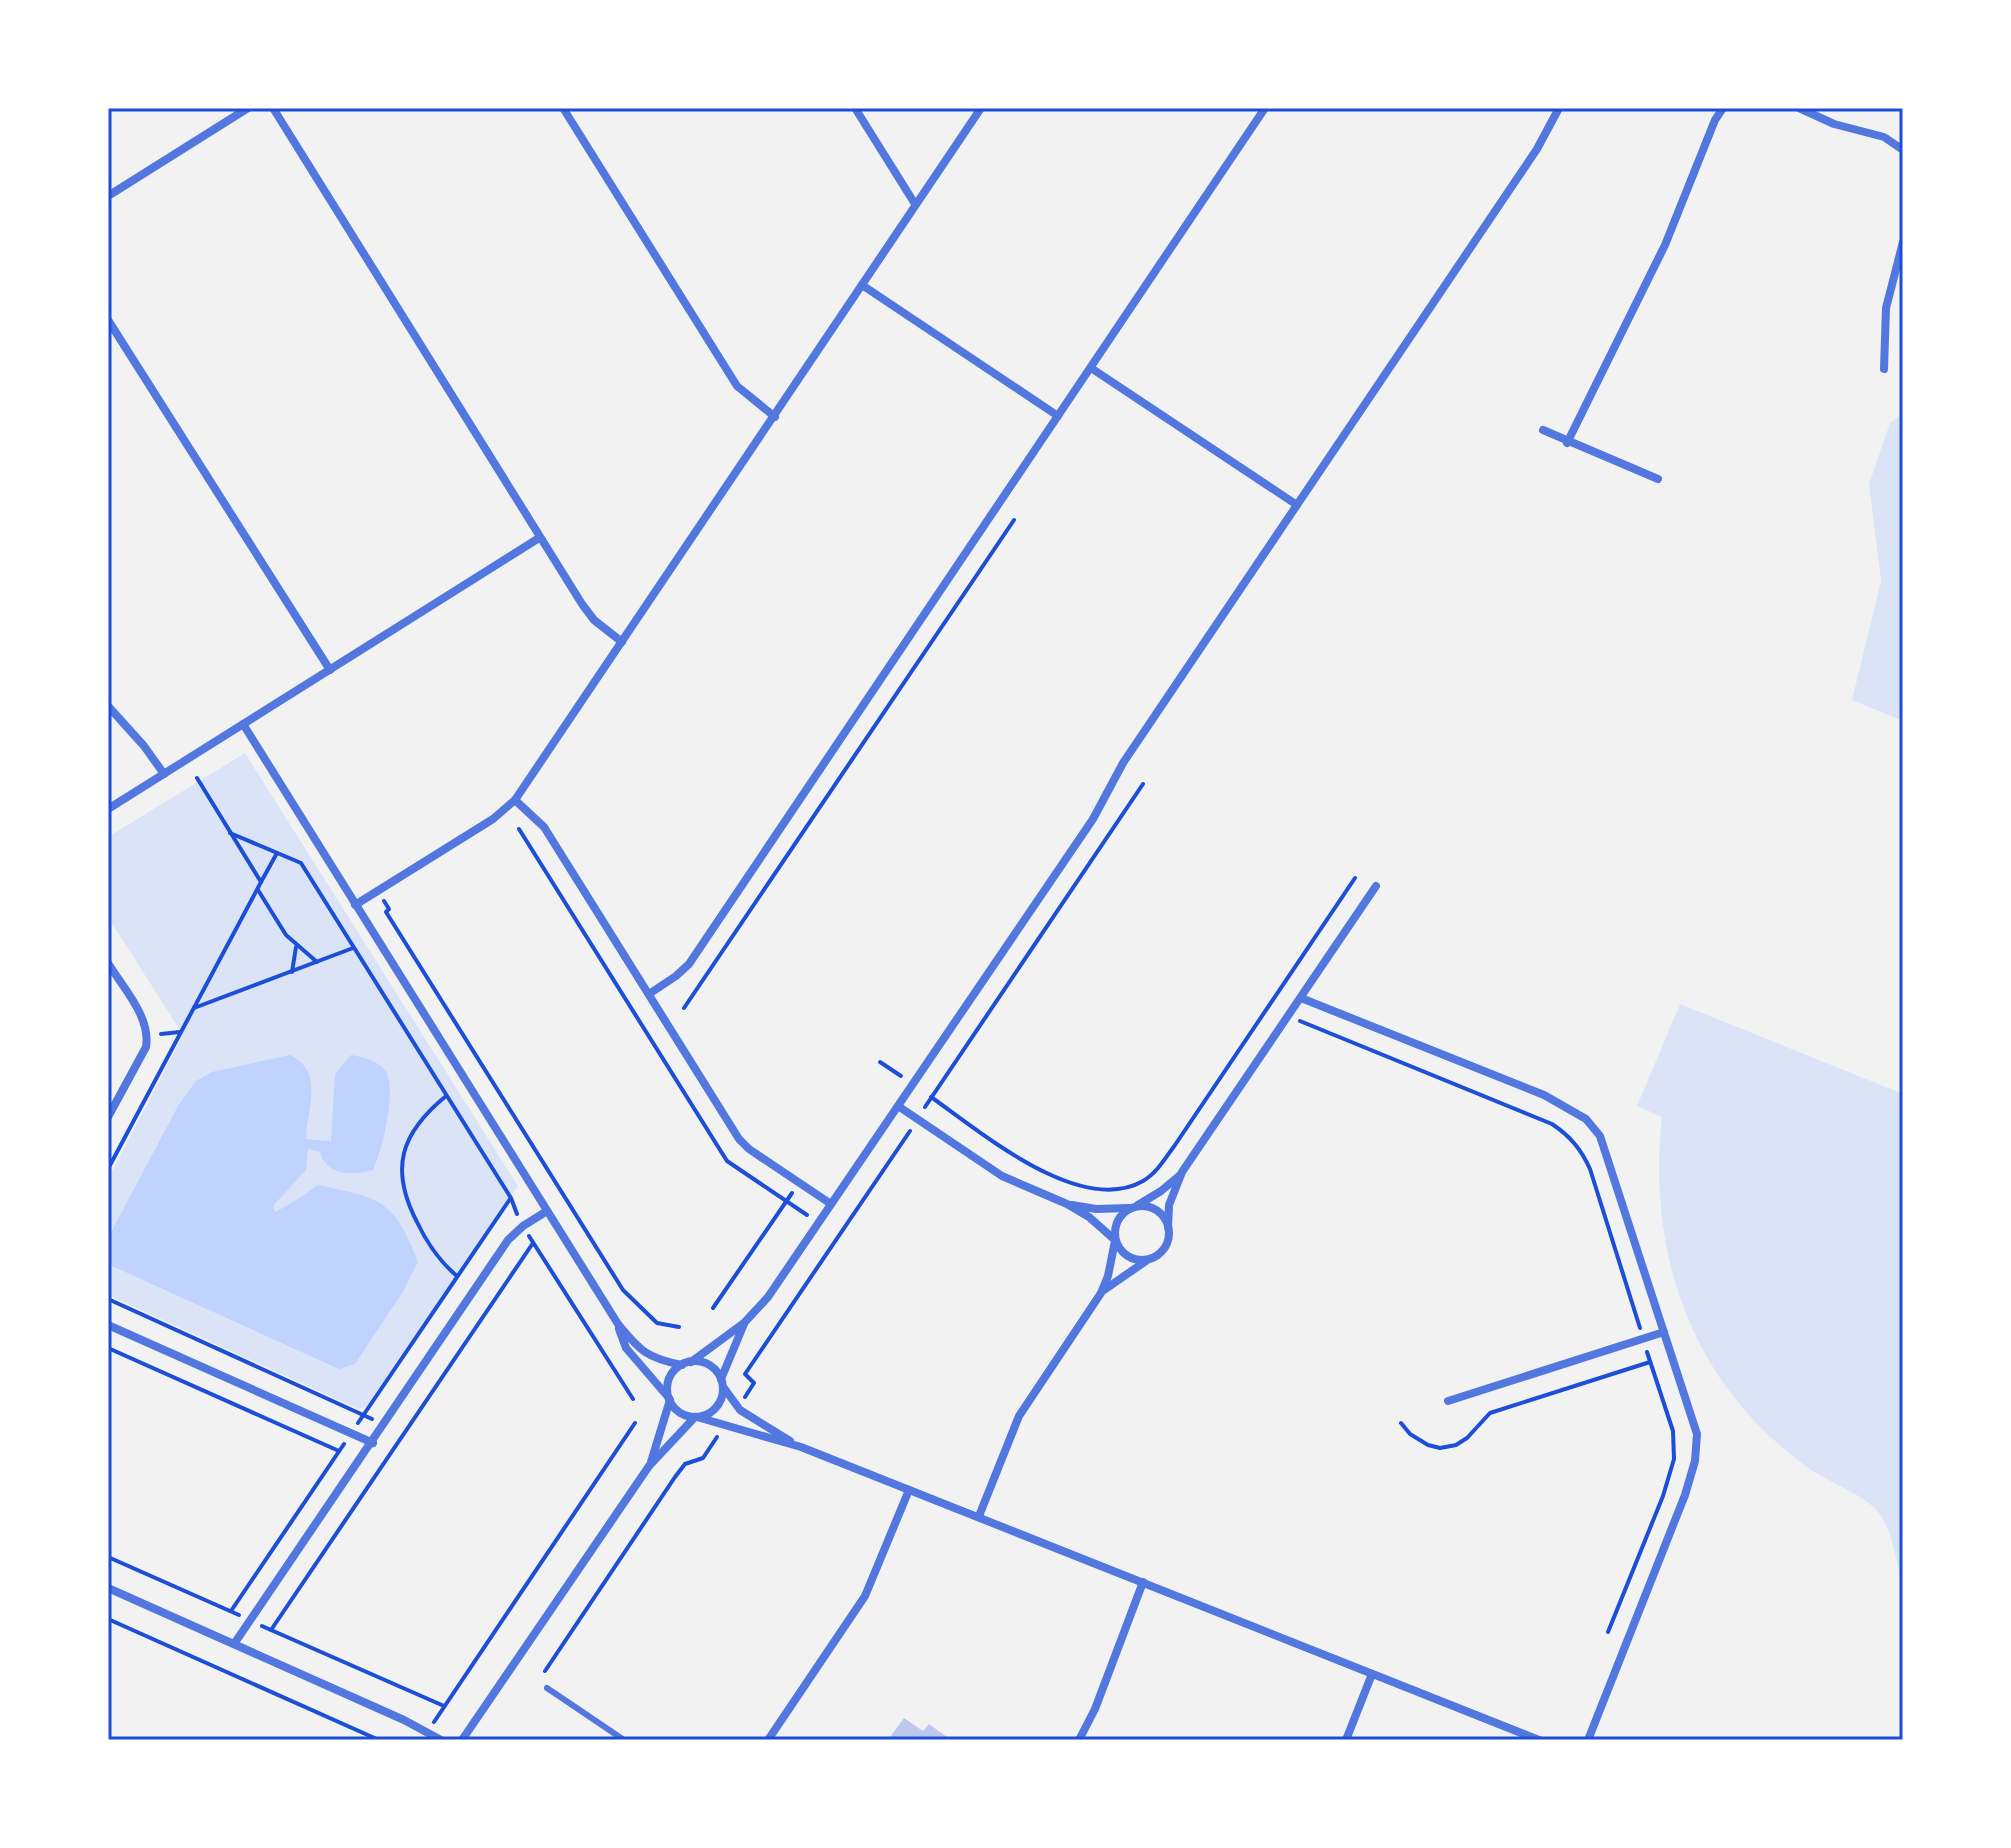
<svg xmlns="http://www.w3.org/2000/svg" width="2011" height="1848" font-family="Inter,sans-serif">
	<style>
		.green { fill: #dbe4f7 }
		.water { fill: #bfd3fe }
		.building { fill: #bdc9ec }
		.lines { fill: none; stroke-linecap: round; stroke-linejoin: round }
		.path { stroke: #1d4ed8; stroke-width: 4 }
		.service { stroke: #5277de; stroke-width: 6 }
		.minor { stroke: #5277de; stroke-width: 8 }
		.neatline { fill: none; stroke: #1d4ed8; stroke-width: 3 }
	</style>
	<rect width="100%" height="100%" fill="#f2f2f2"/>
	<!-- green -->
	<g class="green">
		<path d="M1903,413V721L1852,700L1881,581L1869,484L1890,423Z"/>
		<path d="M245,753L518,1186L366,1407L358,1409L108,1295V1179L183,1035L108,917V837Z"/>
		<path d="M1680,1004L1903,1094V1586C1897,1564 1893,1535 1881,1516C1871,1498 1833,1484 1816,1473C1803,1465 1792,1456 1782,1447C1684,1364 1648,1241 1662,1117L1637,1106Z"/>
	</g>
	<!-- water -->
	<path class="water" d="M290,1055C325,1072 307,1107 306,1139L331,1141L335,1074L351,1055C362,1057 377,1060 385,1070C398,1087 382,1151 373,1170C353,1176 327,1176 320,1152L308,1149L306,1170L273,1206L275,1212L295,1201L318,1185C380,1198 394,1199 418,1262L404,1290L355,1364L339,1369L112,1266L108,1258V1238L178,1106L196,1081L212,1072Z"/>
	<!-- building -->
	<path class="building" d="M904,1718L923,1731L929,1724L951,1740H888Z"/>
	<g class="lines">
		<!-- path -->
		<g class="path">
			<path d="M519,829L727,1161L807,1215"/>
			<path d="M230,833L301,863L511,1198L517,1214"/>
			<path d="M261,882L277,853"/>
			<path d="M258,890L286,935L317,962"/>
			<path d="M384,901L389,909L386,912L623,1290L657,1323L679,1327"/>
			<path d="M292,972L296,947"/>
			<path d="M194,1008L353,948"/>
			<path d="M684,1008L1014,520"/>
			<path d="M1300,1021L1552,1124C1570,1136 1581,1149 1590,1169L1640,1328"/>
			<path d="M161,1034L180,1032"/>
			<path d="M880,1062L901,1076"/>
			<path d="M446,1096C401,1133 389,1168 417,1222C427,1243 439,1261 457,1276"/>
			<path d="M931,1097C981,1132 1080,1217 1143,1181C1157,1173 1166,1157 1175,1145L1355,878"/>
			<path d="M925,1107L1143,784"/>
			<path d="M108,1169L261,882L197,778"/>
			<path d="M529,1236L633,1399"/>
			<path d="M108,1299L372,1419"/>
			<path d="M713,1308L792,1193"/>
			<path d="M108,1348L339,1451"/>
			<path d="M745,1397L754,1383L745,1374L910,1131"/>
			<path d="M358,1423L510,1199"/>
			<path d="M1401,1423L1410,1434L1428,1445L1440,1448L1456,1445L1467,1438L1490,1413L1650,1362"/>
			<path d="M108,1557L239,1615"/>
			<path d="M231,1611L344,1444"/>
			<path d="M108,1619L379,1740"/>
			<path d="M262,1626L271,1630L533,1243"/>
			<path d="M271,1630L444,1706"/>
			<path d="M1608,1632L1663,1496L1674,1459L1673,1431L1647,1352"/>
			<path d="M545,1671L675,1477L685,1464L703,1458L717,1437"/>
			<path d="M434,1722L635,1423"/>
		</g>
		<!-- service -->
		<path class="service" d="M547,1688L624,1740"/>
		<!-- minor -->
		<g class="minor">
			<path d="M273,108L582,604L594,620L622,642"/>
			<path d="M563,108L737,386L775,417"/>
			<path d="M855,108L915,204"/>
			<path d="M1799,108L1834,124L1884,137L1903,150"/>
			<path d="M108,196L248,108"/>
			<path d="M862,285L1058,416"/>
			<path d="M108,320L330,670"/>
			<path d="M1091,368L1297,505"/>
			<path d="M1884,369L1886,308L1903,242"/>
			<path d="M1543,430L1658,479"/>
			<path d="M1567,443L1665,245L1715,120L1723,108"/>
			<path d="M108,706L144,746L164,774"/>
			<path d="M243,724L618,1324C640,1351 647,1358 682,1365"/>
			<path d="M515,800L544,827L739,1139L749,1149L831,1204"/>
			<path d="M108,809L539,538"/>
			<path d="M355,905L493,819L515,800L981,108"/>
			<path d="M108,963C123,988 151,1017 146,1047L108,1117"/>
			<path d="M649,994L676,976L689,964L1265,108"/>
			<path d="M1301,998L1544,1095L1586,1119L1600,1136L1697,1434L1695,1461L1685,1495L1588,1740"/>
			<path d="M898,1106L1002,1176L1067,1204L1089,1217L1115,1240"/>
			<path d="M1072,1205L1096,1209L1130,1208"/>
			<path d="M1138,1205L1161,1191L1179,1176"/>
			<circle cx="1142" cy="1233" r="27"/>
			<path d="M1168,1227L1169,1205L1182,1172L1376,886"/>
			<path d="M1104,1290L1146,1261"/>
			<path d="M108,1325L373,1443"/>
			<path d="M619,1329L626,1348L669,1398"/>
			<circle cx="695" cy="1389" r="28"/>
			<path d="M691,1362L744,1323L768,1297L1093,819L1123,763L1537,149L1559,108"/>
			<path d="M721,1379L744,1324"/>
			<path d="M724,1388L740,1410L790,1441"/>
			<path d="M1448,1401L1664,1332"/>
			<path d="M697,1417L801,1447L1539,1740"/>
			<path d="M651,1462L670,1400"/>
			<path d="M979,1516L1019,1416L1101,1293L1108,1276L1115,1241"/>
			<path d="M108,1588L404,1720L441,1740"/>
			<path d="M234,1644L508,1240L523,1226L547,1211"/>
			<path d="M462,1740L649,1466L695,1417"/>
			<path d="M768,1740L865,1596L909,1490"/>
			<path d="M1079,1740L1095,1709L1143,1582"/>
			<path d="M1346,1740L1372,1674"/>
		</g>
	</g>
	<!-- border -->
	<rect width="2011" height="1848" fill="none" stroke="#ffffff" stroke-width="220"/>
	<rect x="110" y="110" width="1791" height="1628" class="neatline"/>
</svg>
